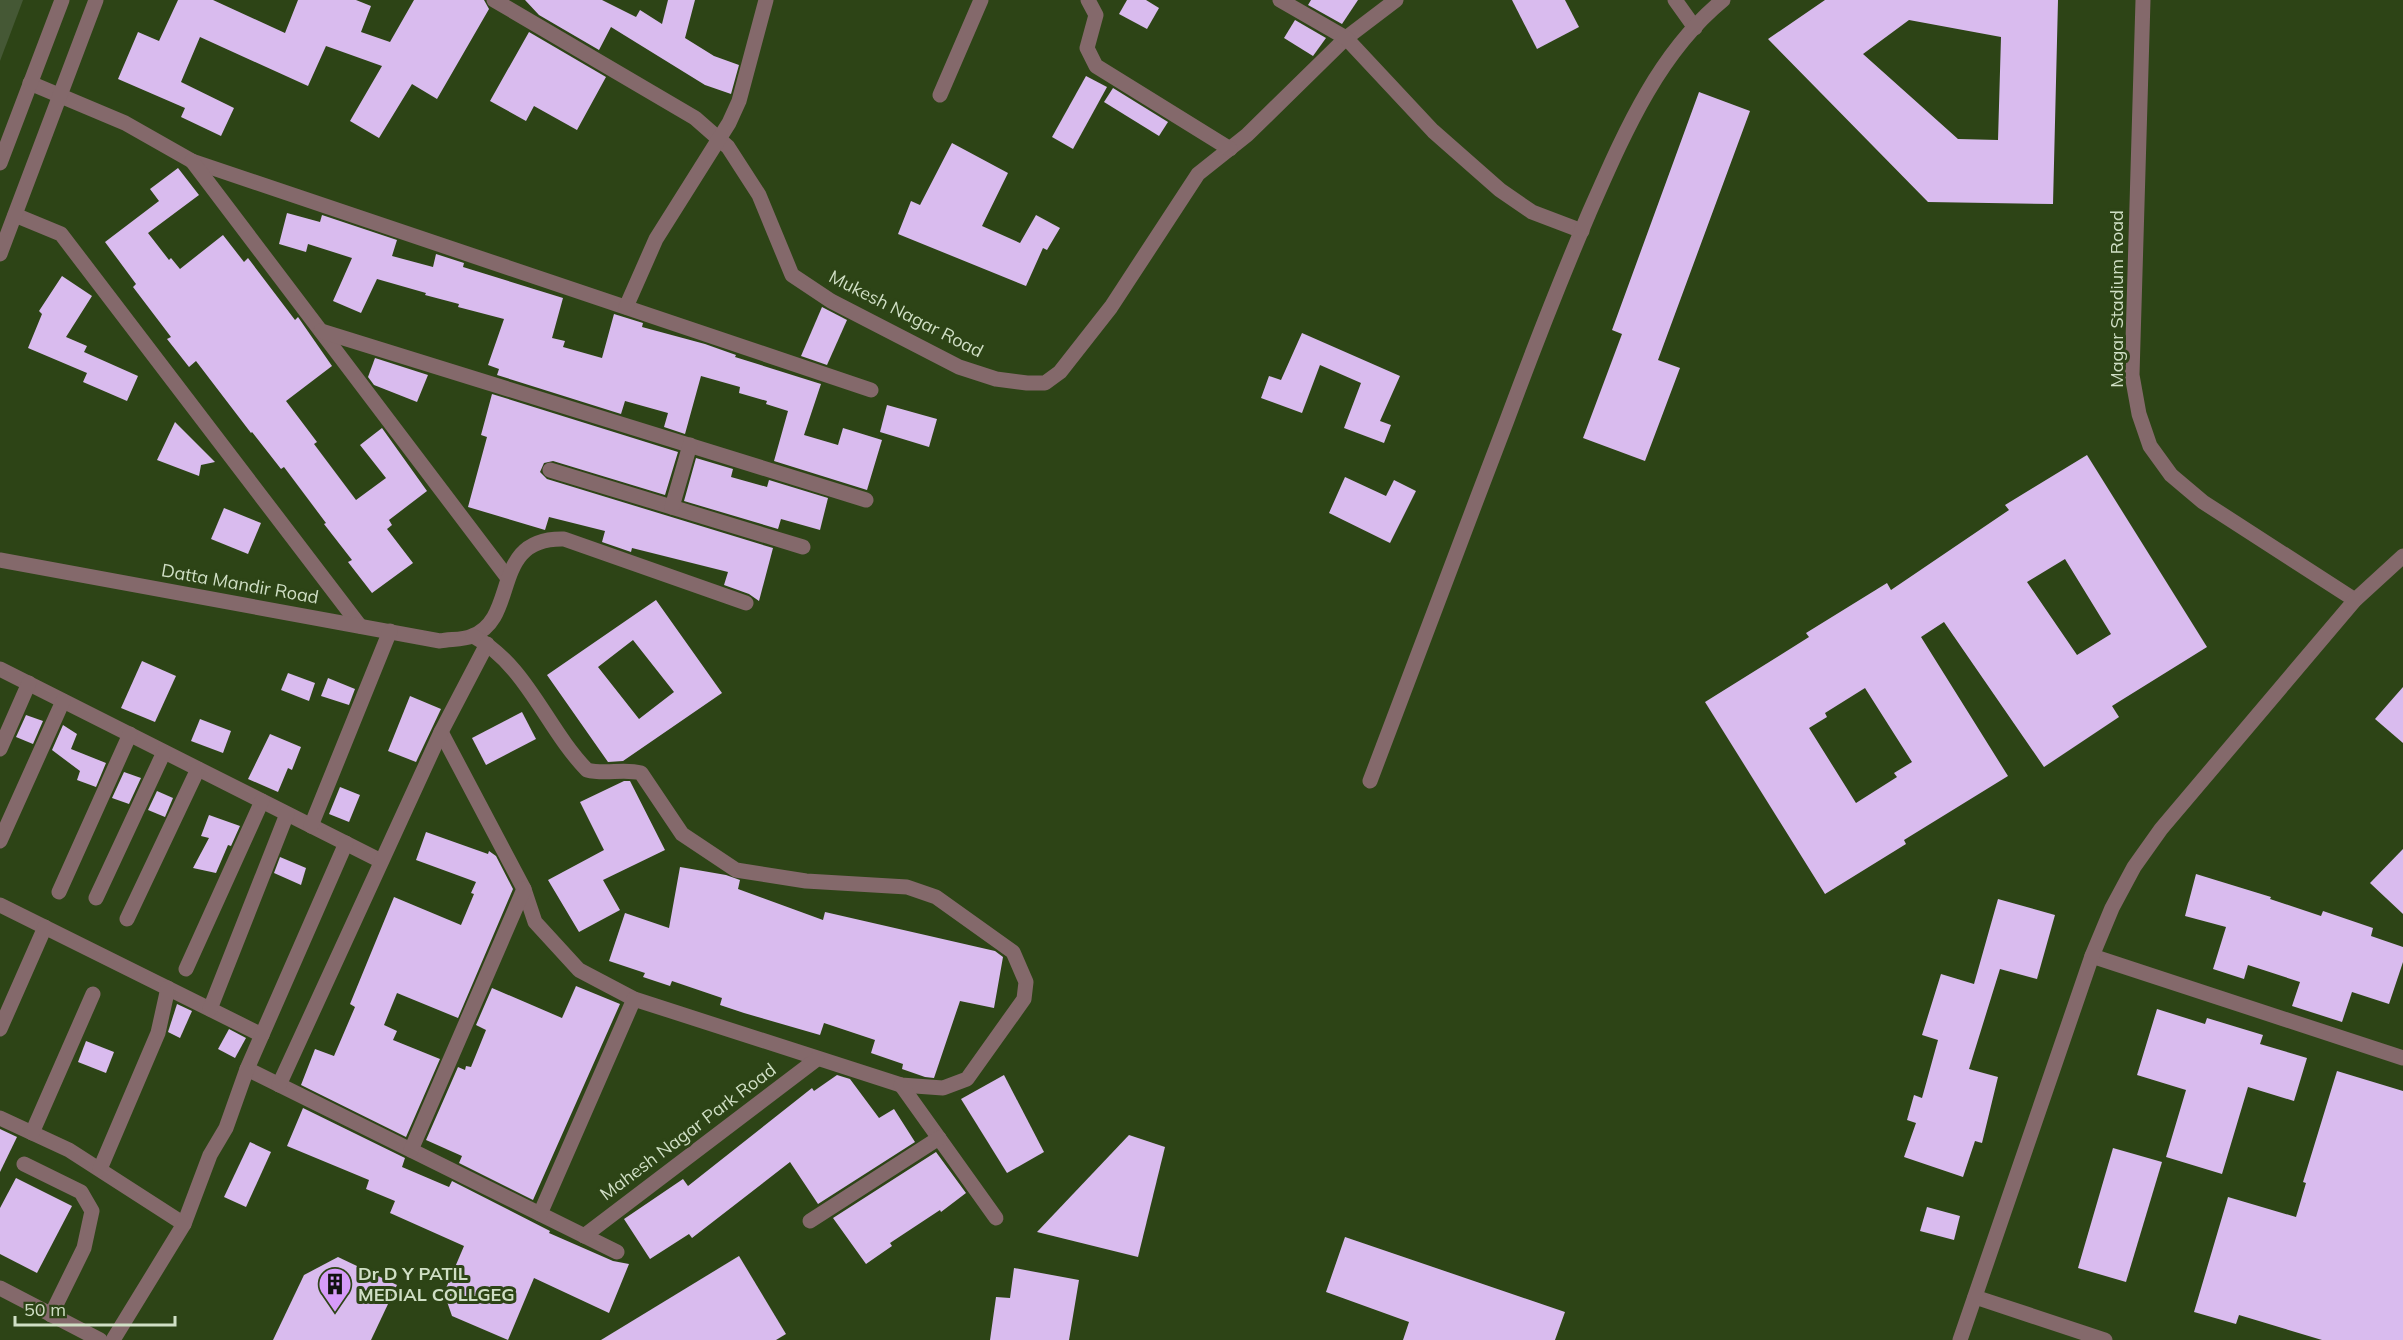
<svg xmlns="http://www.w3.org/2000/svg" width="2403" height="1340" font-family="Mulish,sans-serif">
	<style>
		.green { fill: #455835 }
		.building { fill: #d9bbee; fill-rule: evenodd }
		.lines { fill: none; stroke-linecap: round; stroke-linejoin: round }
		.minor { stroke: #84696b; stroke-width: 15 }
		.labels { text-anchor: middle; stroke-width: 6; stroke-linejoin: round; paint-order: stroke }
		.street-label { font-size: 18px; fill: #d0dfc5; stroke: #2d4416 }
		.poi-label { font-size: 18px; font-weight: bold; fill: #d0dfc5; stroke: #2d4416; text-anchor: start }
	</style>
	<rect width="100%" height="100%" fill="#2d4416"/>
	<!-- green -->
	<path class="green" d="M0,0H23L0,61Z"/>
	<!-- building -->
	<g class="building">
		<path d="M178,0H213L285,33L298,0H356L371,6L361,32L390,42L414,0H484L489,9L437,99L412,84L379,138L350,121L382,66L326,46L308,86L200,37L181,82L234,108L221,136L181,117L185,108L118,79L138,32L159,41Z"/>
		<path d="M525,0H602L636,17L640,10L662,24L668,0H695L685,38L714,56L739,65L731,94L705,85L611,27L599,50L539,15Z"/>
		<path d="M1127,0H1146L1159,8L1147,29L1119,14Z"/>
		<path d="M1311,0H1358L1342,24L1308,5Z"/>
		<path d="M1512,0H1565L1579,27L1537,49Z"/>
		<path d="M1825,0H2058L2053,204L1928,202L1768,39ZM1909,20L2001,37L1998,140L1958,139L1863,54Z"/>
		<path d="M1295,20L1326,38L1313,56L1284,38Z"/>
		<path d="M529,32L606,77L577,130L534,106L526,121L490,101Z"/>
		<path d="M1086,76L1107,87L1073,149L1052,137Z"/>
		<path d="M1113,88L1168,122L1159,136L1104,102Z"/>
		<path d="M1699,92L1750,111L1658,360L1680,368L1645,461L1583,438L1622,334L1612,330Z"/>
		<path d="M952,143L1008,173L982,226L1020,243L1036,215L1060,228L1047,250L1043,248L1026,286L898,234L911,201L920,205Z"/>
		<path d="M178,168L199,195L148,233L169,260L171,258L180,269L223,235L244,262L248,258L295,320L298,317L332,366L286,401L317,442L314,444L356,500L386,478L360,445L382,428L427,491L389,520L392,525L387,529L413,563L372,593L348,562L352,560L324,524L326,523L284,467L281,469L252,432L251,433L196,361L189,367L167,339L171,337L133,287L136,284L105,242L159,201L150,189Z"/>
		<path d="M287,213L320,222L322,215L397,240L392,256L433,267L436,254L464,263L463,267L563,298L552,338L565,341L563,347L602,358L614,314L643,323L642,327L705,344L736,355L735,357L821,384L804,435L838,445L843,428L882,440L867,490L774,461L788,411L766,404L767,401L739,393L740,387L701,376L685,434L664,427L668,413L625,401L621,414L497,375L499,369L488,365L504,319L458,307L459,304L425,295L426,293L377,279L361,313L333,301L352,258L308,244L306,252L279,244Z"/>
		<path d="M62,276L92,296L66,337L87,346L84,352L138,376L127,401L83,382L87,373L28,348L42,314L39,311Z"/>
		<path d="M822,307L847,320L827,365L801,356Z"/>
		<path d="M1302,333L1400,376L1380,421L1391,425L1384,443L1344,428L1361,383L1320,365L1302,413L1261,398L1269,376L1281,380Z"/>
		<path d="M375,358L428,375L417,402L374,385L368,377Z"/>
		<path d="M492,394L678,452L665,495L553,461L544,463L540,472L547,479L773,548L759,601L749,594L724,585L728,572L632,548L631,552L602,542L605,531L549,517L545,530L468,507L487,437L481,435Z"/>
		<path d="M887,405L937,419L929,447L880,432Z"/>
		<path d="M175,422L215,462L201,465L199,476L157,460Z"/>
		<path d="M2087,455L2207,647L2112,706L2119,717L2044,767L1944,622L1921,637L2008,776L1904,840L1906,844L1825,894L1705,702L1809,637L1806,633L1887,583L1891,590L2009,510L2005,505ZM2065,559L2111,634L2077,655L2027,582ZM1865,688L1912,762L1894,773L1897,777L1856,803L1809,728L1827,717L1825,713Z"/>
		<path d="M696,458L733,469L731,477L767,487L769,480L828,498L820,530L781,519L778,529L684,501Z"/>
		<path d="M1345,477L1386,496L1394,480L1416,491L1390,543L1329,513Z"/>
		<path d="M224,508L261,523L248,554L211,539Z"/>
		<path d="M656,600L722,693L623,761L608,762L547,675ZM633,640L674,692L639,719L598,667Z"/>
		<path d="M142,661L176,676L155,722L121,708Z"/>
		<path d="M288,673L315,683L309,701L281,690Z"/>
		<path d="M328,678L355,689L349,705L321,696Z"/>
		<path d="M2403,687V743L2375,719Z"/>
		<path d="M410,696L441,709L416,762L388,751Z"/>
		<path d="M522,712L536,739L486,765L472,738Z"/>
		<path d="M26,715L43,721L33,744L16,737Z"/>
		<path d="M200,719L231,731L223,753L191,741Z"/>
		<path d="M63,725L77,734L71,749L106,763L96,787L77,780L80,771L52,750Z"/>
		<path d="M270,734L301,747L292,770L288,768L278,792L248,779Z"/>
		<path d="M124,772L141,778L129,804L112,798Z"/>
		<path d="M624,781H630L665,850L603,880L620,910L579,932L548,880L604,850L580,802Z"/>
		<path d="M340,787L360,795L349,822L329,814Z"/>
		<path d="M157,791L173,798L165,817L148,810Z"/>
		<path d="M209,815L240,826L231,846L228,845L216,873L193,868L209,838L201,836Z"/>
		<path d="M426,832L488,854L489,851L496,856L513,889L458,1018L397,993L384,1025L397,1031L393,1040L440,1059L406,1137L301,1085L315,1049L334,1056L355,1007L350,1004L394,897L461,925L474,894L471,893L476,882L416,860Z"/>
		<path d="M2403,849V914L2370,883Z"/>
		<path d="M280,857L306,868L301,885L274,873Z"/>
		<path d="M680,867L726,875L740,880L738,889L823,920L825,912L995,951L1003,957L994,1008L960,1001L934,1078L925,1077L902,1069L903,1064L871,1053L875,1040L824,1023L820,1035L744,1013L720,1005L722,998L672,981L670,986L643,977L645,973L609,961L625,913L669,928Z"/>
		<path d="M2196,874L2271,897L2270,899L2321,916L2323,911L2373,928L2371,936L2403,947V962L2389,1004L2352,992L2342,1022L2292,1006L2300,982L2248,965L2244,979L2213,969L2226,927L2185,916Z"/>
		<path d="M1998,899L2055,915L2037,979L2000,969L1969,1069L1998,1077L1982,1143L1975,1141L1963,1177L1904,1157L1916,1123L1907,1120L1914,1095L1922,1098L1938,1040L1922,1035L1941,974L1974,984Z"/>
		<path d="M576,986L620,1004L533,1200L459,1163L462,1156L426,1140L458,1067L465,1070L466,1066L471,1067L486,1030L476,1025L492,988L562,1018Z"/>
		<path d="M177,1004L192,1011L180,1038L168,1032Z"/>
		<path d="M2157,1009L2205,1024L2207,1018L2263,1035L2260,1044L2307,1058L2294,1101L2248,1087L2222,1174L2166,1157L2186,1090L2137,1075Z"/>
		<path d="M229,1029L246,1038L235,1058L218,1049Z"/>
		<path d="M86,1041L114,1052L106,1073L78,1062Z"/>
		<path d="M2337,1071L2403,1091V1340H2322L2239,1315L2236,1324L2194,1312L2228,1197L2296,1217L2306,1183L2303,1182Z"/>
		<path d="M837,1075L850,1079L879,1118L894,1109L915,1142L818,1204L790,1162L692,1238L689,1234L650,1259L624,1219L683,1179L688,1186L812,1088L814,1091Z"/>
		<path d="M1004,1075L1044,1152L1007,1173L961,1099Z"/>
		<path d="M303,1108L405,1158L402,1167L449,1187L452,1181L550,1231L549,1233L613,1261L629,1264L609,1313L534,1278L508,1340L452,1316L444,1293L464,1246L390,1213L395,1201L366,1189L369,1180L287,1146Z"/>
		<path d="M0,1129L17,1137L0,1172Z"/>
		<path d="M1129,1135L1165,1147L1138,1257L1037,1232Z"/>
		<path d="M250,1142L271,1152L246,1207L224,1197Z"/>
		<path d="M2113,1148L2162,1162L2126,1282L2078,1268Z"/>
		<path d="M936,1152L966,1193L941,1212L940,1210L890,1243L892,1246L866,1264L833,1218Z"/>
		<path d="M16,1178L72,1206L37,1273L0,1254V1208Z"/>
		<path d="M1927,1207L1960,1216L1954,1240L1920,1231Z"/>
		<path d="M1345,1237L1565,1312L1555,1340H1403L1409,1322L1326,1292Z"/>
		<path d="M739,1256L786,1334L776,1340H601Z"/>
		<path d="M338,1257L397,1285L371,1340H273L304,1275Z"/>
		<path d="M1014,1268L1079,1280L1069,1340H990L996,1297L1010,1298Z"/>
	</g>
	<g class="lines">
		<!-- minor -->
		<g class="minor">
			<path d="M494,0L695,118L728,147L759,195L792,275L831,301L959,367L996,379L1027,383H1045L1060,372L1111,307L1198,174L1247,135L1346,38L1396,0"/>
			<path d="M1088,0L1096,15L1087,48L1096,66L1230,149"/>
			<path d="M1280,0L1346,38L1433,131L1500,190L1532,212L1582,231"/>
			<path d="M1675,0L1695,28"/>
			<path d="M2143,0L2132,375L2139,414L2150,446L2171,475L2203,502L2355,600"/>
			<path d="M30,83L125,123L192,161L871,390"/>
			<path d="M940,95L981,0"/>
			<path d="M192,161L507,577"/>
			<path d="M0,163L62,0"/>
			<path d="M15,215L61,234L360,626"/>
			<path d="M0,254L96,0"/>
			<path d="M626,307L656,239L729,123L739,101L766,0"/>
			<path d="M321,331L866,500"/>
			<path d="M550,470L803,547"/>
			<path d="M672,507L690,445"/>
			<path d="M0,560L440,641C450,639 463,640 472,636C520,618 489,537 564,539L746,603"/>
			<path d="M0,669L381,861"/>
			<path d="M441,732L524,889L535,922L579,970L634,999L901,1085L943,1088L967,1079L1024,999L1026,982L1013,952L936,897L907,887L806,881L736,870L682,834L641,773C623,768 606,775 587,770C546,728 527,665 473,636"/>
			<path d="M0,749L29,683"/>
			<path d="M1370,781C1416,660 1461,540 1507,420C1533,350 1560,281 1589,213C1623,136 1657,54 1723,0"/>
			<path d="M311,826L390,631"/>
			<path d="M0,841L63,701"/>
			<path d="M59,892L130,734"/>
			<path d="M96,898L164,752"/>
			<path d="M0,905L262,1035"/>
			<path d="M127,919L198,769"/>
			<path d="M2092,956L2403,1058"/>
			<path d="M186,969L262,801"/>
			<path d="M210,1009L287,814"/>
			<path d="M0,1029L45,927"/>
			<path d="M247,1069L617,1252"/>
			<path d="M279,1085L441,732L487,644"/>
			<path d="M901,1085L996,1218"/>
			<path d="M0,1118L69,1150L184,1224"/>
			<path d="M32,1133L93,994"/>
			<path d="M411,1150L524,889"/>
			<path d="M24,1164L81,1192L92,1211L84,1248L51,1315"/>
			<path d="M100,1169L158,1033L168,988"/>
			<path d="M540,1214L634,999"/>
			<path d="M810,1221L939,1138"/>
			<path d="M584,1236L817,1059"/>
			<path d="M0,1288L100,1340"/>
			<path d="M1975,1297L2105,1340"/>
			<path d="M113,1340L184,1224L210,1155L226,1128L247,1069L346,843"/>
			<path d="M1960,1340L2092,956L2112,908L2134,867L2161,829L2355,600L2403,556"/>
		</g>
	</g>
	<!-- icons -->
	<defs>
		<g id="building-pin" transform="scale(1.725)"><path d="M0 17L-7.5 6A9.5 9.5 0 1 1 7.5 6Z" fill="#d69bfa" stroke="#2d4416"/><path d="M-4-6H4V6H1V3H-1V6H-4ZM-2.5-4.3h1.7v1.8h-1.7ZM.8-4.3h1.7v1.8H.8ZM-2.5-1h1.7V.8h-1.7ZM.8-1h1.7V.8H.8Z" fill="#111"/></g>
	</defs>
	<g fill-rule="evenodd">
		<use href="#building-pin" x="335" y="1284"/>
	</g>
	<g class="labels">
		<!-- street labels -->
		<g class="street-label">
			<text transform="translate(2117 299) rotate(-90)" y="6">Magar Stadium Road</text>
			<text transform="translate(906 314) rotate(27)" y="6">Mukesh Nagar Road</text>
			<text transform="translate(240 584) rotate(10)" y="6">Datta Mandir Road</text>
			<text transform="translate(688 1132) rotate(-37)" y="6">Mahesh Nagar Park Road</text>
		</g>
		<!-- poi labels -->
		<g class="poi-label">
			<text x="358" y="1280">Dr D Y PATIL<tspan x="358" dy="21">MEDIAL COLLGEG</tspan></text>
		</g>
	</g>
	<!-- scale -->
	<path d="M15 1316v9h160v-9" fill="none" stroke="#d0dfc5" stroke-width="3"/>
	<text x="24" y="1316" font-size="18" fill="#d0dfc5" stroke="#2d4416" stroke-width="4.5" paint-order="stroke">50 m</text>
</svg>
